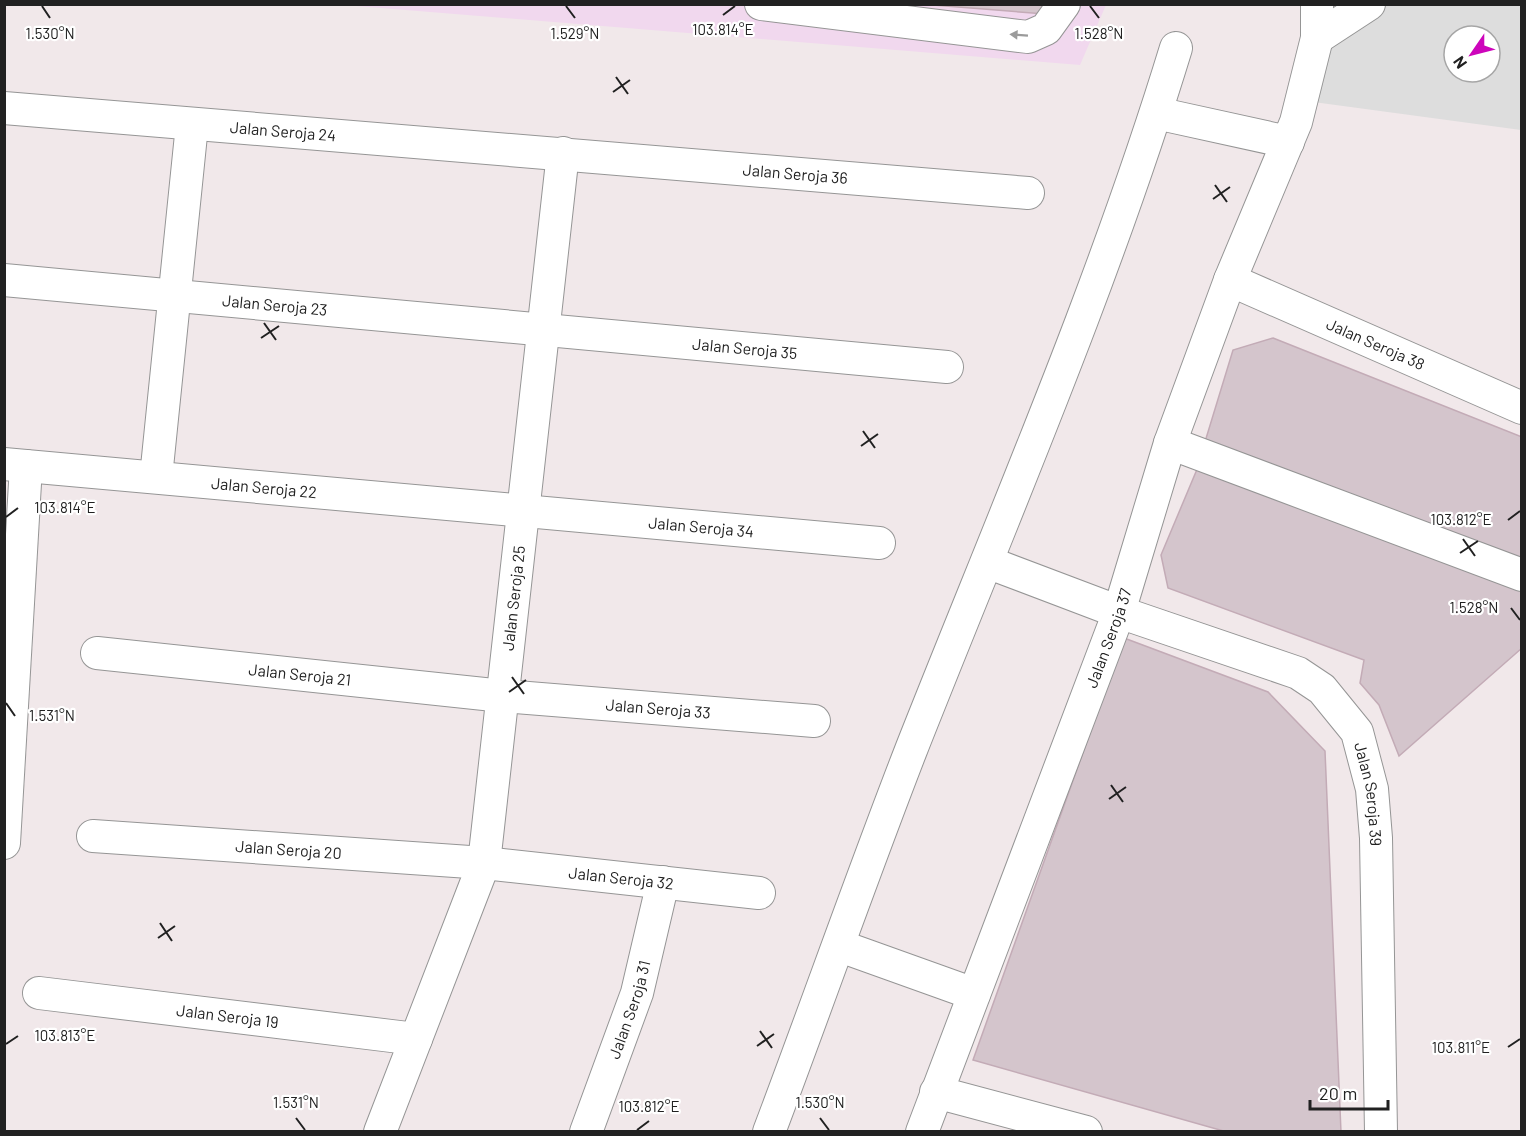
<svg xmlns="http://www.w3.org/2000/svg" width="1526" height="1136" font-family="Barlow,sans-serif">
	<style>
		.commercial { fill: #f1d8ee }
		.parking { fill: #ddd; fill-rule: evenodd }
		.building { fill: #d4c5cc; stroke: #c3abb6; stroke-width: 1.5 }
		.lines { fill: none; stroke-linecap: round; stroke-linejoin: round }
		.minor-casing { stroke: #959595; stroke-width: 34 }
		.minor { stroke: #fff; stroke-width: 32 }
		.oneway { fill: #9b9b9b }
		.ticks { fill: none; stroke: #212121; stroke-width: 2 }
		.labels { text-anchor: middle; stroke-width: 4.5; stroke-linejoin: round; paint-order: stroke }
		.street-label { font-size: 16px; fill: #212121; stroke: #fff }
		.ticks-label { font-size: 15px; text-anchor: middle; fill: #212121; stroke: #fff; stroke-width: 4.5; stroke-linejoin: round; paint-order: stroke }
	</style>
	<rect width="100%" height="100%" fill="#f1e8ea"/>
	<!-- commercial -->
	<path class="commercial" d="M344,5H1106L1080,65Z"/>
	<!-- parking -->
	<path class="parking" d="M1312,5H1521V130L1306,101ZM1454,36H1490V72H1454Z"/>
	<!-- building -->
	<g class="building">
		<path d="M920,4H1045V14Z"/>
		<path d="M1273,338L1522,437V564L1204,445L1233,350Z"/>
		<path d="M1198,467L1522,589V648L1399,756L1379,705L1360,683L1364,660L1168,588L1161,555Z"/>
		<path d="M1124,638L1268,692L1325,751L1341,1132H1227L973,1060Z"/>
	</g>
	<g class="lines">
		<!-- minor casing -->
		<g class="minor-casing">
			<g id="minor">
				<path d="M761,4L1028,37L1046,29L1064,4"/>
				<path d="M1317,38L1369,4"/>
				<path id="s1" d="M4,108L1028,193"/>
				<path d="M1156,113L1288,142"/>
				<path id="s2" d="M4,280L947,367"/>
				<path id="s3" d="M1230,280L1522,408"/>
				<path d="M1170,443L1522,575"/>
				<path id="s4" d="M4,464L879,543"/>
				<path d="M156,477L192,125"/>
				<path id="s5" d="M987,562L1119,612L1298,673L1322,689L1357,732L1372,789L1376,838L1381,1132"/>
				<path id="s6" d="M97,653L503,696L814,721"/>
				<path id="s7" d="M93,836L484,863L759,893"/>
				<path d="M4,843L26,466"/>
				<path d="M840,946L974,994"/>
				<path id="s8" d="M39,993L416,1039"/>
				<path d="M936,1092L1086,1132"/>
				<path id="s9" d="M380,1132L484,863L563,153"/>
				<path id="s10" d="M586,1132L637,993L663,882"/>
				<path d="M769,1132C817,1005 862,876 911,750C1003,517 1103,287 1176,48"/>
				<path id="s11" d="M922,1132L1119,612L1170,443L1230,280L1296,122L1317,38V4"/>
			</g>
		</g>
		<!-- minor -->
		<use href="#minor" class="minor"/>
	</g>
	<!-- one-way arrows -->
	<defs><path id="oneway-solid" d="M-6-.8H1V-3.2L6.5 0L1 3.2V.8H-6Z" transform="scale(1.5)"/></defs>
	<use class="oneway" href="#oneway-solid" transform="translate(1019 35) rotate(-176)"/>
	<!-- ticks -->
	<path class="ticks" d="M42,6L50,18M566,6L575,18M1090,6L1099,18M723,15L735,6M616,77L628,94M613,92L630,80M1215,185L1227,202M1213,199L1230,187M264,323L276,340M261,338L279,326M863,431L875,448M861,446L878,434M6,517L18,508M1508,520L1520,511M1463,539L1475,556M1460,553L1478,541M1511,608L1520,620M512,677L524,694M509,692L526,680M6,703L15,716M1111,785L1123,802M1109,799L1126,787M160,923L172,941M158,938L175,926M760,1031L772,1048M6,1044L18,1036M757,1046L774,1034M1508,1047L1520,1039M296,1118L305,1130M820,1118L829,1130M637,1130L649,1121"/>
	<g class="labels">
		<!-- street labels -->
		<g class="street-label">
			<text dy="6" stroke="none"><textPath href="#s1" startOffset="280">Jalan Seroja 24</textPath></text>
			<text dy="6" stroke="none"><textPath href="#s1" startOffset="794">Jalan Seroja 36</textPath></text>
			<text dy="6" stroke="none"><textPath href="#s2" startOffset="272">Jalan Seroja 23</textPath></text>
			<text dy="6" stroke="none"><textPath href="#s3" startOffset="159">Jalan Seroja 38</textPath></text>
			<text dy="6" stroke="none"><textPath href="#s2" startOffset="744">Jalan Seroja 35</textPath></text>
			<text dy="6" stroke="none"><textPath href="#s4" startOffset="261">Jalan Seroja 22</textPath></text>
			<text dy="6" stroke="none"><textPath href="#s4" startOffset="700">Jalan Seroja 34</textPath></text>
			<text dy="6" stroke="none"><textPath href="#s9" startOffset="555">Jalan Seroja 25</textPath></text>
			<text dy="6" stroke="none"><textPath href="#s11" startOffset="528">Jalan Seroja 37</textPath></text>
			<text dy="6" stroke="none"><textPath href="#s6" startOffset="204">Jalan Seroja 21</textPath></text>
			<text dy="6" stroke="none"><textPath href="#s6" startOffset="564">Jalan Seroja 33</textPath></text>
			<text dy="6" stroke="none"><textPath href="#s5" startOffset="478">Jalan Seroja 39</textPath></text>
			<text dy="6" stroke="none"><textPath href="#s7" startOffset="196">Jalan Seroja 20</textPath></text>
			<text dy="6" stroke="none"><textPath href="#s7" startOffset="530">Jalan Seroja 32</textPath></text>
			<text dy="6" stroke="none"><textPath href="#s10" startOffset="130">Jalan Seroja 31</textPath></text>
			<text dy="6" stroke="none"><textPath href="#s8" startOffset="190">Jalan Seroja 19</textPath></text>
		</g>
	</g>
	<g class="ticks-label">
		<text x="723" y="35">103.814°E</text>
		<text x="50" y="39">1.530°N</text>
		<text x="575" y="39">1.529°N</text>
		<text x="1099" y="39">1.528°N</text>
		<text x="65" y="513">103.814°E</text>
		<text x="1461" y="525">103.812°E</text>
		<text x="1474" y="613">1.528°N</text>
		<text x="52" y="721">1.531°N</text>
		<text x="65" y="1041">103.813°E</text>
		<text x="1461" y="1053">103.811°E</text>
		<text x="296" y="1108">1.531°N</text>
		<text x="820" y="1108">1.530°N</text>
		<text x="649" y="1112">103.812°E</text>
	</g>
	<!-- border -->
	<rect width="1526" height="1136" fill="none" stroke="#212121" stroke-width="12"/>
	<!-- north arrow -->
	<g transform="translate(1472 54) rotate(235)"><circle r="28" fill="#ffffff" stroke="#a6a6a6" stroke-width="1.5"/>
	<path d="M0-4.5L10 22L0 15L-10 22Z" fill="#cd05bb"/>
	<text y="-9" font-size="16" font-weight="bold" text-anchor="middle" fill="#212121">N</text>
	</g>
	<!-- scale -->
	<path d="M1310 1100v9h78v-9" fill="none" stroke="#212121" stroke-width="3"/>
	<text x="1319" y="1100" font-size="18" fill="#212121" stroke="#ffffff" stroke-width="4.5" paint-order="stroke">20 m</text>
</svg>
